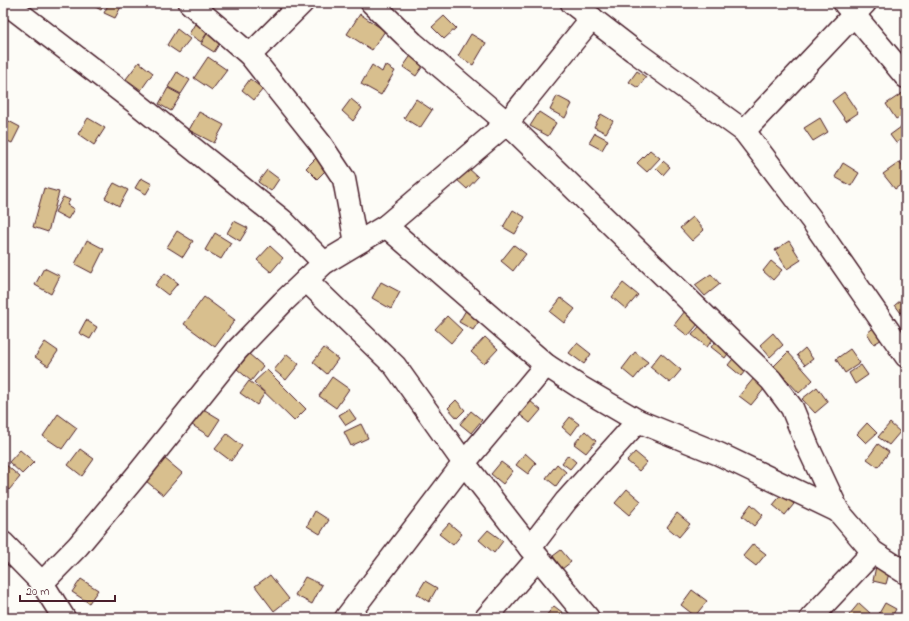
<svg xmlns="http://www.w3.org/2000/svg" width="909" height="621" font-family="'Indie Flower',sans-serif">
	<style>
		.building { fill: #d8bf8e; stroke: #4a1f2b }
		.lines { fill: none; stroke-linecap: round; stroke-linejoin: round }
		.street-casing { stroke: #4a1f2b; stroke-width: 25 }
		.street { stroke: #fdfcf7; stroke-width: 22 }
	</style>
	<rect width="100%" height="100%" fill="#fdfcf7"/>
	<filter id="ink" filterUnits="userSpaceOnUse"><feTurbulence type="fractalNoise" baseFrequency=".025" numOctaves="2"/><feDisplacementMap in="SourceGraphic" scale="8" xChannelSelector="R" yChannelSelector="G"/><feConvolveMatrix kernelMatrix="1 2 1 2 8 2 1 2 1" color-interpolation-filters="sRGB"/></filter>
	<g filter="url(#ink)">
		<!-- building -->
		<g class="building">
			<path d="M93,3H105L101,10L92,5Z"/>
			<path d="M109,3H123L115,18L104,13Z"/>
			<path d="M360,14L385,31L372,50L347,34Z"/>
			<path d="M444,16L456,28L444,39L432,27Z"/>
			<path d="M196,22L209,30L201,42L189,34Z"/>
			<path d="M177,29L190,39L179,53L167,45Z"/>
			<path d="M208,32L221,41L214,52L201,44Z"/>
			<path d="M471,34L486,43L473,65L458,56Z"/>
			<path d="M412,54L425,63L416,76L403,67Z"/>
			<path d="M208,57L227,70L212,90L194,78Z"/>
			<path d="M139,62L153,73L141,90L126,79Z"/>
			<path d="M372,65L382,72L385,65L395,71L381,95L361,84Z"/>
			<path d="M637,71L646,77L638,88L629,82Z"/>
			<path d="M177,72L190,80L181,94L168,87Z"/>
			<path d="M250,79L263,89L254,100L242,90Z"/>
			<path d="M168,88L181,95L171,111L159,104Z"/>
			<path d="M844,92L858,113L846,121L832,101Z"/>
			<path d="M904,92L906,95V113L896,119L886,104Z"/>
			<path d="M557,96L572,104L565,118L550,110Z"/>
			<path d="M351,99L362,108L353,121L342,111Z"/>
			<path d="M416,99L432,110L420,128L404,118Z"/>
			<path d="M199,112L224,125L214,143L189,130Z"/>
			<path d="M539,112L556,123L548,136L530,126Z"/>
			<path d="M601,114L613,121L606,133L594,127Z"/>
			<path d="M3,118L20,127L12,143L3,139Z"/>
			<path d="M88,118L105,128L94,145L78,134Z"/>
			<path d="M820,118L828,132L813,141L804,128Z"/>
			<path d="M901,127L906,136L896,143L890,135Z"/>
			<path d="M595,133L608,140L602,150L589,143Z"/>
			<path d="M650,150L660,158L647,172L637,163Z"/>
			<path d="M316,158L327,169L317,179L306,168Z"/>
			<path d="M663,161L670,167L663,175L656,168Z"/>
			<path d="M900,162L906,171V181L895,189L883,174Z"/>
			<path d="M843,163L859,173L851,186L835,177Z"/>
			<path d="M467,167L478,177L467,189L456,179Z"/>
			<path d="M267,170L279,179L271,191L258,182Z"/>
			<path d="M141,178L152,184L146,194L135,188Z"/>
			<path d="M114,183L128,190L119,206L105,198Z"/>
			<path d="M44,188L59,192L48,232L33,227Z"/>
			<path d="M63,197L70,200L67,205L74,209L68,219L55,212Z"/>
			<path d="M513,210L525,217L515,234L503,227Z"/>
			<path d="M693,217L704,230L692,241L680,228Z"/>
			<path d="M234,221L248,228L240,241L227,233Z"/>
			<path d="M177,231L193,241L183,257L167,247Z"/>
			<path d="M215,233L231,243L221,259L205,250Z"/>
			<path d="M87,240L104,249L92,273L75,264Z"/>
			<path d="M789,241L801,260L787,269L775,250Z"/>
			<path d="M514,245L526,254L513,271L501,261Z"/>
			<path d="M270,246L283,258L271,272L257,260Z"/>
			<path d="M771,261L782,270L773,280L763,271Z"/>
			<path d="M44,268L60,276L51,294L35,285Z"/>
			<path d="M165,273L178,283L168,295L155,285Z"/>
			<path d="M711,274L720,284L705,296L695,285Z"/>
			<path d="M381,282L400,292L391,309L372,298Z"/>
			<path d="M623,283L638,295L626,309L612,297Z"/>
			<path d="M906,296V320L895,305Z"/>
			<path d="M204,297L235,320L215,347L184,324Z"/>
			<path d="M561,298L575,309L564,323L550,312Z"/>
			<path d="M466,310L481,318L473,330L459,322Z"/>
			<path d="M685,311L699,323L688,336L674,325Z"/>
			<path d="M447,316L462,330L451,343L435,329Z"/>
			<path d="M86,320L97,327L90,339L79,333Z"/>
			<path d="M702,323L716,335L707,347L692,335Z"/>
			<path d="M876,326L884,338L874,344L867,333Z"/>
			<path d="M773,333L783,345L770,357L760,345Z"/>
			<path d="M485,337L498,349L484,364L471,352Z"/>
			<path d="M719,337L732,348L725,358L711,347Z"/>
			<path d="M45,342L58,351L48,366L35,357Z"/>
			<path d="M577,343L591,354L584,364L569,353Z"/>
			<path d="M324,348L338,359L327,374L313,362Z"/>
			<path d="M805,348L813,359L805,365L797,355Z"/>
			<path d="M850,349L860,363L845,373L836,359Z"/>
			<path d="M635,352L648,362L634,379L622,369Z"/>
			<path d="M788,352L813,380L799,393L774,366Z"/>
			<path d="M661,353L681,370L670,383L650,367Z"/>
			<path d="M249,354L263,366L251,381L237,369Z"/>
			<path d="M287,354L299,364L286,380L274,370Z"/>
			<path d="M736,355L749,366L741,376L728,365Z"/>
			<path d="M861,365L868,375L855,384L849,373Z"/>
			<path d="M267,370L306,409L294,421L254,382Z"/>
			<path d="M332,377L349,389L336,408L319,396Z"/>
			<path d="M754,378L765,388L751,405L739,396Z"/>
			<path d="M249,381L265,393L257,405L240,393Z"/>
			<path d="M817,387L828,402L815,413L802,399Z"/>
			<path d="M456,400L465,410L457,418L448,408Z"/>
			<path d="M530,401L541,410L530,423L519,414Z"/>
			<path d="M200,407L220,419L209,436L189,423Z"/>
			<path d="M349,409L356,419L346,425L339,415Z"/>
			<path d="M471,411L482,420L471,433L460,424Z"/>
			<path d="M58,414L77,428L62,449L43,436Z"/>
			<path d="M570,417L579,424L571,435L562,427Z"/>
			<path d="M867,423L877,433L866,443L857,434Z"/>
			<path d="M890,423L900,432L889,445L878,437Z"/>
			<path d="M361,424L368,438L351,446L344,432Z"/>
			<path d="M585,431L596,441L586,453L574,444Z"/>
			<path d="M227,434L242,446L231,461L215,449Z"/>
			<path d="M878,444L889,452L878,467L867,459Z"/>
			<path d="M80,449L94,459L82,476L68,465Z"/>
			<path d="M20,450L34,462L22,474L9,462Z"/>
			<path d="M635,452L647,462L639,471L627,461Z"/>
			<path d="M525,453L536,463L528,474L516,465Z"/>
			<path d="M568,455L576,462L570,469L562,463Z"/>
			<path d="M164,458L182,473L163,495L146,481Z"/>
			<path d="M501,462L513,471L503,484L491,474Z"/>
			<path d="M5,464L20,477L9,490L3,484V465Z"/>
			<path d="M557,464L566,472L556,486L546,478Z"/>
			<path d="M627,489L641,501L629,515L615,503Z"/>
			<path d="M782,494L794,504L785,515L773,505Z"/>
			<path d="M751,504L763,515L754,526L742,516Z"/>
			<path d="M315,511L329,520L320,534L307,526Z"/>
			<path d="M677,513L690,524L679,537L667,527Z"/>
			<path d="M449,523L462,534L453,545L439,534Z"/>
			<path d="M488,530L503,541L494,553L479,540Z"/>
			<path d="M753,544L766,554L756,566L743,556Z"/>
			<path d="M561,550L571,562L562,569L553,556Z"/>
			<path d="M876,566L890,570L886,584L873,581Z"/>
			<path d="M270,575L289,599L274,611L255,586Z"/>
			<path d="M305,577L322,585L312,604L295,595Z"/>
			<path d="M81,579L98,590L89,603L72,592Z"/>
			<path d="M425,581L437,588L429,602L417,594Z"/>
			<path d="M692,590L707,601L695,616L681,605Z"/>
			<path d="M859,603L870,613L865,618H852L849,615Z"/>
			<path d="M885,603L896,609L891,618H879L877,617Z"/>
			<path d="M554,606L567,616L565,618H547L545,617Z"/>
		</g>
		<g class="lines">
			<!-- street casing -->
			<g class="street-casing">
				<g id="street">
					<path d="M6,3L135,102L282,220L324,263"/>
					<path d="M190,3L250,55L320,143L344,179L356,243"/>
					<path d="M372,3L413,43L507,123L771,380L792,408L808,447L838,511L873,552L906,573"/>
					<path d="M572,3L634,51L744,131L811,219L906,356"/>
					<path d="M845,4L906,77"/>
					<path d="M250,55L302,3"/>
					<path d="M744,131L865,3"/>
					<path d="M386,226L546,365L580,387L638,421L719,454L838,511"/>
					<path d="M306,280L395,366L464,463L530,548L588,618"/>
					<path d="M3,543L42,583L64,618"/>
					<path d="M530,548L566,501L638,421"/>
					<path d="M42,583L78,546L137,475L237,350L283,302L324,263L386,226L507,123L592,18"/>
					<path d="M346,618L464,463L546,365"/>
					<path d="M486,618L538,558"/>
					<path d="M811,618L873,552"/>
				</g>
			</g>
			<!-- street -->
			<use href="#street" class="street"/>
		</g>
	</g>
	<!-- margin -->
	<rect width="909" height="621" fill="none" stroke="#fdfcf7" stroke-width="16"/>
	<rect x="8" y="8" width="893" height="605" fill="none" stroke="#4a1f2b" stroke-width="1.5" filter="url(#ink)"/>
	<!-- scale -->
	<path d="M20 595v6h95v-6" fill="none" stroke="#4a1f2b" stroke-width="2"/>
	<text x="26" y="595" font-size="12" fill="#4a1f2b" stroke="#fdfcf7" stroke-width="3" paint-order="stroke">20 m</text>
</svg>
